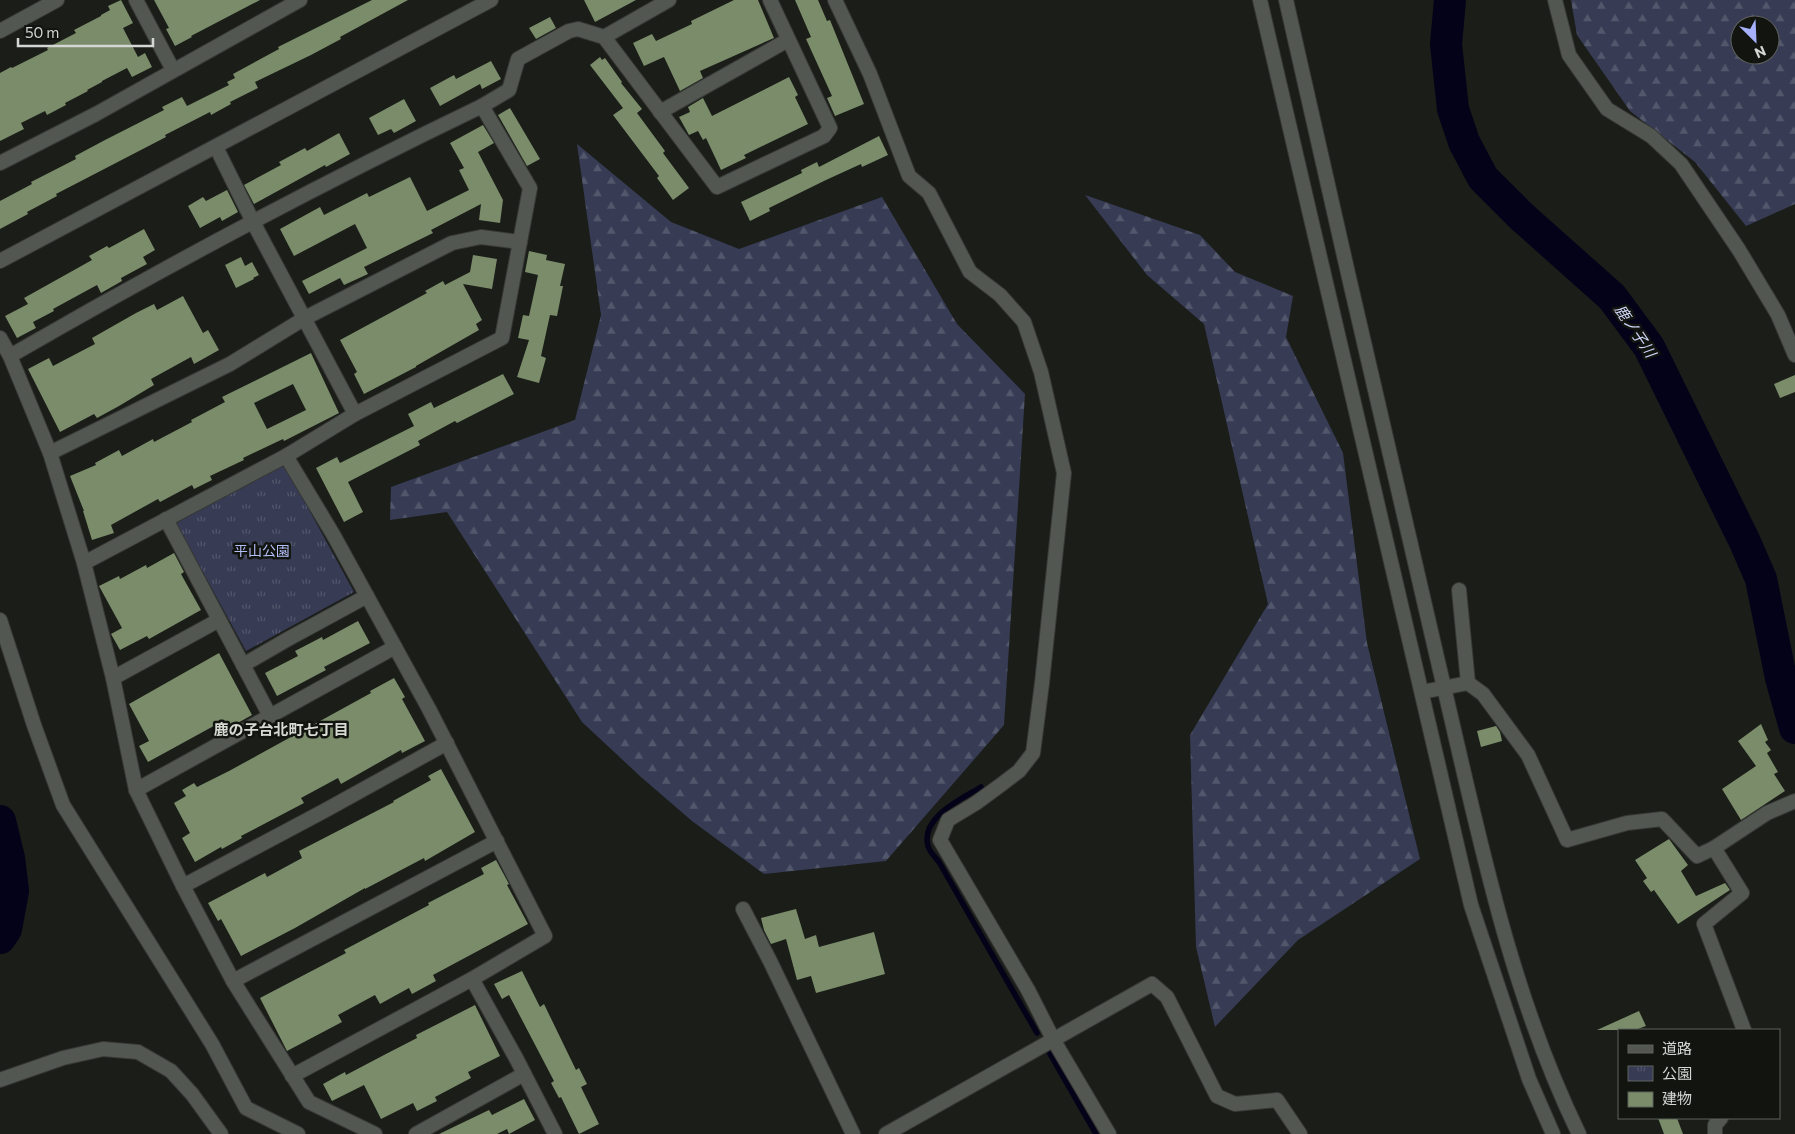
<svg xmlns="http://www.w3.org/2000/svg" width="1795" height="1134" font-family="Commissioner,'Noto Sans JP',sans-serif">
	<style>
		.forest { fill: url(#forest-firs); fill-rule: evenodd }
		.park { fill: url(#park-tufts) }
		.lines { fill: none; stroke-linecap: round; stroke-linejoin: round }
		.stream { stroke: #030219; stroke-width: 5.5 }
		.river { stroke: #030219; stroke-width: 32 }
		.building { fill: #7a8c69; fill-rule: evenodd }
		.minor-casing { stroke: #373936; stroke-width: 16 }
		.tertiary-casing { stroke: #373936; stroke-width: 16 }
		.minor { stroke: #535751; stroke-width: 14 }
		.tertiary { stroke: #535751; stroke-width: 14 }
		.labels { text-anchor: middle; stroke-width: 5; stroke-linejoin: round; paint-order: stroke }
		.park-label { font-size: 14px; fill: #b4bef9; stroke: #11140f }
		.water-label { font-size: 15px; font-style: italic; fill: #d0d6fa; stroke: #11140f }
		.neighbourhood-label { font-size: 15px; font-weight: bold; fill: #d6dad2; stroke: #11140f }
	</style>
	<defs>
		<pattern id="forest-firs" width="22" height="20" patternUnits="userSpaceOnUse" patternTransform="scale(1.25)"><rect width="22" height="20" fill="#373b54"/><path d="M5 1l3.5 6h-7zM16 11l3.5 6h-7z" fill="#53576c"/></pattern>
		<pattern id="park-tufts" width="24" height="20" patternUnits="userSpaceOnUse" patternTransform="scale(1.25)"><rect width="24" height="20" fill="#373b54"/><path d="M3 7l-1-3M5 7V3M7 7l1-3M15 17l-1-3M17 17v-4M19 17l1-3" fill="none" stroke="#53576c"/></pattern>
	</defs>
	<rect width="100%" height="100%" fill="#1a1d18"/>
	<!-- forest -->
	<g class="forest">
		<path d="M1571,0H1795V204L1746,226L1695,162L1630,111L1577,35ZM1740,25H1770V55H1740Z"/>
		<path d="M577,144L671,222L739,249L882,197L957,324L1025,394L1004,725L886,861L764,874L692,821L641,777L582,722L447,512L390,520L391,487L575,420L601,315Z"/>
		<path d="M1085,195L1200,235L1235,272L1293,296L1286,337L1343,453L1367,643L1420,859L1298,940L1215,1027L1196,947L1190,735L1268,604L1204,324L1147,275Z"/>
	</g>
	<!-- park -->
	<path class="park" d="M284,464L354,592L246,651L176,523Z"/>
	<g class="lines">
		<!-- stream -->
		<g class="stream">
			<path d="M981,787C962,799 920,817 928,846C929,851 935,857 939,862L1037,1033"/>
			<path d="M1050,1054L1096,1134"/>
		</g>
		<!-- river -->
		<g class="river">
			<path d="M1450,0L1446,44L1453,109L1464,142L1483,178L1521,216L1612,297L1649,347L1745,542L1761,579L1781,678L1795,728"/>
			<path d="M0,821L9,858L13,891L6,929L0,938"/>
		</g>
	</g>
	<!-- building -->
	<g class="building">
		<path d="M121,0L133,23L123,28L138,57L145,53L152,67L132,77L127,68L102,81V82L87,90L88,91L65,103L66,105L47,115L45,111L21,123L24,129L0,141V73L11,67L12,68L48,50L47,48L76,33L74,30L101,16V15L110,10L108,6Z"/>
		<path d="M154,0H260L191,36L192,37L175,46L166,29L169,28Z"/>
		<path d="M372,0H408L340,37L341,39L311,55L255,82L258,88L230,102L231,104L211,115L210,112L165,135L166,137L56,194L57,196L27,212L28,214L0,229V201L32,184L31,182L76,159L75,156L105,140L164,110L162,107L182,97L187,106L229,85L227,82L235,78L233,74L279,49L278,47Z"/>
		<path d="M584,0H636L595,22Z"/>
		<path d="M734,0H758L774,38L700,71L703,78L680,91L664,57L644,66L633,43L652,34L656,41L692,24L691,21Z"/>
		<path d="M795,0H818L827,21L830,20L864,104L835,116L827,98L832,96L806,39L811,37Z"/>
		<path d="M550,17L556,28L536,39L529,28Z"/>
		<path d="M600,57L602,60L605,58L622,82L621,83L642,109L637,113L665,151L663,153L689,188L673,200L657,178L659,176L613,115L623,108L590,65Z"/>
		<path d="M491,61L501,79L482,89L480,84L440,106L430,88L454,75L456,79Z"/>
		<path d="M789,77L798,95L795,97L808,124L744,155L746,158L721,170L706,138L703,140L698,131L689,135L679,117L690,112L688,107L703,98L712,116Z"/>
		<path d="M404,99L416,121L394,133L391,129L378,135L369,118Z"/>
		<path d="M510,108L540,159L527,166L498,115Z"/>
		<path d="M483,125L494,143L478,152L503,200L500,223L479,220L481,204L431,230L433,233L364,267L368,274L344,285L340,278L309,294L302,281L367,248L355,224L294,256L280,229L320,207L324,215L367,193L369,197L410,177L427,211L469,190L459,170L464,168L450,143Z"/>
		<path d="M339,133L350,154L326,167L325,165L254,204L244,185L281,165L279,162L305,148L307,151Z"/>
		<path d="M879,136L888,155L862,167L861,164L826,180L769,208L770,211L750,221L741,202L802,173L801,170L817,162L819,167Z"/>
		<path d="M227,190L238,212L222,221L220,217L200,228L188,206L203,197L206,201Z"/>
		<path d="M144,229L155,250L143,257L147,264L121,278L122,281L101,293L97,285L53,309L54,311L33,322L36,328L17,338L5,316L28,304L24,298L92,260L89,256L107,246L109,248Z"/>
		<path d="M529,251L547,255L546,260L565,264L560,286H563L557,316L550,315L541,356L546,358L539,383L517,377L529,340L518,338L523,315L529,316L538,275L525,272Z"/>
		<path d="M473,255L497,259L492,289L463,284L482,320L476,324L479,330L416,366V367L364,394L354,374L357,372L340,340L427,293L425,291L443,281L445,285L470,272Z"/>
		<path d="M241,257L245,266L252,262L259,275L253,278L254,279L236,288L225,265Z"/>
		<path d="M183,296L203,333L208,330L219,350L194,364L191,357L151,379L154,385L119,406L97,418L94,414L60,432L28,369L49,358L53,366L95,344L92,338L136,313L154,304L157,310Z"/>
		<path d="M311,353L339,413L284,441L283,439L243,458L244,460L210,476L212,480L194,489L192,485L160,502L158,499L111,525L114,533L92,540L83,511H84L70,476L96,465L95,463L119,450L122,456L153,439L154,442L192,422L191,420L225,402L222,397ZM293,384L306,410L267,429L254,403Z"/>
		<path d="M503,374L514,394L457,423L455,421L418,441L420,445L348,482L363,512L344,522L316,468L337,457L340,463L414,426L408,414L431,402L434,408Z"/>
		<path d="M1795,375V392L1780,398L1774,384Z"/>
		<path d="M174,553L184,572L181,574L201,610L149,639L147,636L120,650L111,634L122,628L99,586L119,576L120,579L146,565L147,568Z"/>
		<path d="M358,621L370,643L324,667L326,670L277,696L265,673L298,656L295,651L322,637L323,640Z"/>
		<path d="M219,653L252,715L225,730L221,722L148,762L139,746L149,741L129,704Z"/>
		<path d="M394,678L405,697L402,699L425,741L402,753L401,750L341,784L338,778L301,798L304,803L241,836L242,838L222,849L221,847L195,862L182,838L190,833L174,803L186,796L182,790L194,783L197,787L229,771L371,693L370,691Z"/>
		<path d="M1761,724L1768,740L1765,742L1771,750L1767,753L1778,772L1774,774L1785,791L1741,820L1722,789L1756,766L1738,741Z"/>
		<path d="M1496,726L1500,732L1502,741L1481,747L1477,731Z"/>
		<path d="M441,769L475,832L425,861L424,858L365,889V888L295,928L241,956L221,919L218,921L208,903L265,873L267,877L302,858L299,851L394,802L393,801L431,780L428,776Z"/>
		<path d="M1669,839L1688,865L1681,871L1696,896L1725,883L1730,890L1678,924L1654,890L1651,892L1643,881L1647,878L1635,860Z"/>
		<path d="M496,860L509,884L507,885L528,924L433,975L436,981L412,994L409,988L380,1004L375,995L338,1015L342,1022L287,1051L260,998L346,953L344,950L429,905L428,903L484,874L481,868Z"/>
		<path d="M796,909L805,939L816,935L819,947L874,932L885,974L816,993L811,976L797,980L786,939L771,944L764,930L761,918Z"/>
		<path d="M522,971L540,1007L544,1004L576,1070L579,1068L587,1084L581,1087L599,1124L579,1134L561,1097L559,1098L551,1083L554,1081L509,995L502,999L494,984Z"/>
		<path d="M475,1005L500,1056L468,1072L471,1078L435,1097L437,1101L417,1111L413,1103L381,1119L364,1085L332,1101L323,1084L345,1072L346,1075L384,1055L417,1038L416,1035Z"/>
		<path d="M1639,1011L1646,1026L1635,1030H1597Z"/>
		<path d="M524,1099L535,1120L509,1134L507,1129L497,1134H439L489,1110L492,1115Z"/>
		<path d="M1658,1118H1677L1683,1134H1664Z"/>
	</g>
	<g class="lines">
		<!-- minor casing -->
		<g class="minor-casing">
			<g id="minor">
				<path d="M136,0L173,70"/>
				<path d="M835,0L870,74L909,176L929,193L970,272L1000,295L1024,322L1041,372L1064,473L1042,683L1033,753L1019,771L1002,784L976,803L948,820L940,840L1028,990L1054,1041L1109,1134"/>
				<path d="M1555,0L1569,55L1607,109L1651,136L1681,164L1739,250L1778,315L1795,355"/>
				<path d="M0,31L57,0"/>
				<path d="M604,37L717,187L824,136L830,128L770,0"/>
				<path d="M482,106L509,90L518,59L569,31L578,29L604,37L669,0"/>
				<path d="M660,112L788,40"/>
				<path d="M0,163L96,114L300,0"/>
				<path d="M0,338L10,356L50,453L230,364L305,318L452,243L481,237L520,242"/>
				<path d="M10,356C164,267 322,183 482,106L530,188L502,338L355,414L253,222L216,147"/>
				<path d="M50,453L84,563L113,678L136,790L183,886L233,981L309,1102L375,1134"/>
				<path d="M286,456L334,536L429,709L545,936L472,979L292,1076"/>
				<path d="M166,519L270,716"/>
				<path d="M84,563L286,456L355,414"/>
				<path d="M1459,590L1468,683"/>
				<path d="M0,620L34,725L63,805L212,1044L246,1108L298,1134"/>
				<path d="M243,665L288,639L367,596"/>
				<path d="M113,678L219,620"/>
				<path d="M1422,692L1468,683L1483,694L1528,755L1567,840L1627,823L1662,819L1697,856L1714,848L1767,813L1795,801"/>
				<path d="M136,790L395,647"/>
				<path d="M1714,848L1742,893L1704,924L1744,1030"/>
				<path d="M183,886L324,811L447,743"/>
				<path d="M743,909L770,961L853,1134"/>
				<path d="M472,979L516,1058L555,1134"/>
				<path d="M233,981L497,841"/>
				<path d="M0,1080L63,1058L103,1049L138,1052L171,1071L192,1094L221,1134"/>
				<path d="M416,1134L524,1074"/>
				<path d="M886,1134L1152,984L1167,997L1217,1096L1235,1104L1277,1100L1300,1134"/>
				<path d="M1715,1134V1125L1721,1118"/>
			</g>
		</g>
		<!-- tertiary casing -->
		<g class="tertiary-casing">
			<g id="tertiary">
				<path d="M1260,0L1471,905L1529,1079L1553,1134"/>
				<path d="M1286,0C1336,222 1387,445 1439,666C1477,825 1507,986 1579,1134"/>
				<path d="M0,261L491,0"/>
			</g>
		</g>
		<!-- minor -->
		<use href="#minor" class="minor"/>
		<!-- tertiary -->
		<use href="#tertiary" class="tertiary"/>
	</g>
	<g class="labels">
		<!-- park labels -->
		<g class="park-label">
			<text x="262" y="556">平山公園</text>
		</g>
		<!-- water labels -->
		<g class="water-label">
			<text transform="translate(1635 331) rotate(56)" y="5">鹿ノ子川</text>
		</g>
		<!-- neighbourhood labels -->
		<g class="neighbourhood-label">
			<text x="281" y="735">鹿の子台北町七丁目</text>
		</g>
	</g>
	<!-- legend -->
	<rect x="1618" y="1029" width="162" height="90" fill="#11140f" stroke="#5f625d"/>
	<rect x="1628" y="1045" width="25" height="8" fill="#535751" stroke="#5f625d"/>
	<text x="1662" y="1054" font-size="15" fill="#d4d6d3">道路</text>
	<rect x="1628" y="1066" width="25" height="15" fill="url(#park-tufts)" stroke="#5f625d"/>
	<text x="1662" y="1079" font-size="15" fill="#d4d6d3">公園</text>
	<rect x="1628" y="1092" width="25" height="15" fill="#7a8c69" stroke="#5f625d"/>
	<text x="1662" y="1104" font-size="15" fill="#d4d6d3">建物</text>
	<!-- north arrow -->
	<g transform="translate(1755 40) rotate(156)"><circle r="24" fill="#11140f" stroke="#5f625d"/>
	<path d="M0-4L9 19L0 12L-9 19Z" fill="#a6b1fc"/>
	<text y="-8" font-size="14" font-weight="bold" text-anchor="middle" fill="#d4d6d3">N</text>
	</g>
	<!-- scale -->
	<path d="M18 38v8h135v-8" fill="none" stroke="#d4d6d3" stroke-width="2.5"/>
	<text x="25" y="38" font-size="15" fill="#d4d6d3" stroke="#11140f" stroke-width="4" paint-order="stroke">50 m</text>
</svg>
